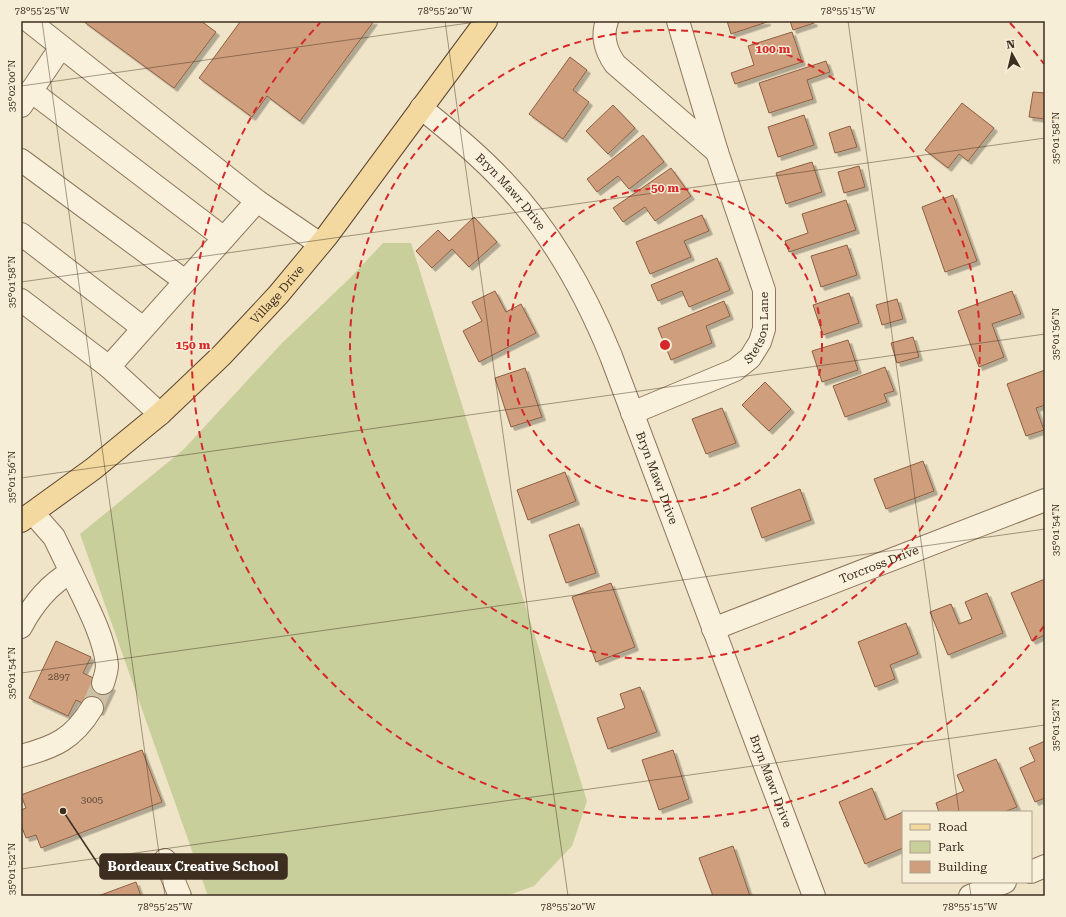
<svg xmlns="http://www.w3.org/2000/svg" width="1066" height="917" font-family="'Roboto Serif',serif">
	<style>
		.green { fill: #c9cf9b }
		.building { fill: #cf9f7d; stroke: #8d5f41; filter: url(#shadow) }
		.lines { fill: none; stroke-linecap: round; stroke-linejoin: round }
		.minor-tunnel { stroke: #ccc0a6; stroke-width: 22; stroke-dasharray: 22 11; stroke-linecap: butt }
		.minor-casing { stroke: #8d765c; stroke-width: 24 }
		.major-casing { stroke: #5b4430; stroke-width: 24 }
		.minor { stroke: #faf1dc; stroke-width: 22 }
		.major { stroke: #f3d9a0; stroke-width: 22 }
		.ticks { fill: none; stroke: #3d2e20; stroke-width: 1; stroke-opacity: 0.45 }
		.ring { fill: none; stroke: #d62828; stroke-width: 2; stroke-dasharray: 7 5 }
		.labels { text-anchor: middle; stroke-width: 3; stroke-linejoin: round; paint-order: stroke }
		.number-label { font-size: 10px; fill: #624a37 }
		.street-label { font-size: 12px; fill: #3d2e20; stroke: #f7eed8 }
		.centre { fill: #d62828; stroke: #f7eed8; stroke-width: 2 }
		.ring-label { font-size: 12px; text-anchor: middle; font-weight: bold; fill: #d62828; stroke: #f7eed8; stroke-width: 3; stroke-linejoin: round; paint-order: stroke }
		.leader { fill: none; stroke: #3d2e20; stroke-width: 1.5 }
		.callout-dot { fill: #3d2e20; stroke: #f7eed8; stroke-width: 1.5 }
		.callout { fill: #3d2e20; stroke: #3d2e20; stroke-width: 1.5 }
		.callout-label { font-size: 13px; text-anchor: middle; font-weight: bold; fill: #fff }
		.neatline { fill: none; stroke: #3d2e20; stroke-width: 1.5 }
		.ticks-label { font-size: 10px; text-anchor: middle; fill: #3d2e20 }
	</style>
	<defs>
		<filter id="shadow"><feDropShadow dx="3.5" dy="3.5" stdDeviation="0" flood-color="#0004"/></filter>
	</defs>
	<rect width="100%" height="100%" fill="#f0e4c8"/>
	<!-- green -->
	<path class="green" d="M383,243H411L587,801L572,846L534,886L506,896H208L80,534L183,450L282,343L350,278Z"/>
	<!-- building -->
	<g class="building">
		<path d="M83,21H201L216,32L174,88Z"/>
		<path d="M239,21H374L300,121L267,96L252,117L199,78L240,22Z"/>
		<path d="M727,21H767V22L731,34Z"/>
		<path d="M790,21H813L814,23L793,30Z"/>
		<path d="M792,32L802,62L735,84L731,73L754,65L748,46Z"/>
		<path d="M570,57L587,70L573,90L589,102L563,139L529,114Z"/>
		<path d="M826,61L830,72L807,80L813,99L769,113L759,83Z"/>
		<path d="M1033,92L1045,93V119L1029,117Z"/>
		<path d="M962,103L994,128L968,161L959,154L948,168L925,150Z"/>
		<path d="M613,105L635,128L608,154L586,131Z"/>
		<path d="M804,115L814,145L778,157L768,127Z"/>
		<path d="M850,126L857,147L835,153L829,133Z"/>
		<path d="M643,135L664,162L629,189L618,176L597,192L587,179Z"/>
		<path d="M812,162L822,192L786,204L776,173Z"/>
		<path d="M859,166L865,187L844,193L838,172Z"/>
		<path d="M671,168L691,196L655,221L645,207L623,222L613,208Z"/>
		<path d="M953,195L977,261L945,272L922,207Z"/>
		<path d="M846,200L856,230L789,252L785,241L808,233L802,214Z"/>
		<path d="M702,215L709,231L684,241L691,257L650,274L636,242Z"/>
		<path d="M474,217L497,242L469,267L452,249L432,268L416,251L438,230L449,241Z"/>
		<path d="M847,245L857,275L821,287L811,256Z"/>
		<path d="M717,258L730,290L689,307L682,291L658,301L651,285Z"/>
		<path d="M495,291L506,312L521,304L536,333L479,362L463,331L482,321L472,302Z"/>
		<path d="M1012,291L1021,314L992,324L1004,357L979,367L958,311Z"/>
		<path d="M849,293L859,323L823,335L813,305Z"/>
		<path d="M897,299L903,319L882,325L876,305Z"/>
		<path d="M724,301L730,316L706,326L712,343L671,360L658,328Z"/>
		<path d="M913,337L919,357L897,363L891,343Z"/>
		<path d="M848,340L858,370L822,382L812,351Z"/>
		<path d="M885,367L894,391L884,394L887,402L845,417L833,386Z"/>
		<path d="M525,368L542,417L511,427L495,378Z"/>
		<path d="M1045,370V405L1036,408L1044,430L1026,436L1007,384Z"/>
		<path d="M765,382L791,409L769,431L742,405Z"/>
		<path d="M722,408L736,443L706,454L692,419Z"/>
		<path d="M923,461L934,491L886,509L874,479Z"/>
		<path d="M565,472L576,501L528,520L517,490Z"/>
		<path d="M800,489L811,520L762,538L751,508Z"/>
		<path d="M579,524L596,573L566,583L549,535Z"/>
		<path d="M1045,579V635L1032,641L1011,593Z"/>
		<path d="M611,583L635,647L596,662L572,597Z"/>
		<path d="M987,593L1003,633L948,655L930,612L951,604L959,624L972,619L965,602Z"/>
		<path d="M906,623L918,654L890,665L895,679L875,687L858,642Z"/>
		<path d="M56,641L91,657L83,673L112,687L100,712L76,700L68,716L29,698Z"/>
		<path d="M640,687L657,732L608,749L597,718L625,708L620,694Z"/>
		<path d="M1045,741V798L1035,802L1020,768L1035,761L1029,748Z"/>
		<path d="M142,750L162,802L41,848L36,835L26,838L21,825V810L26,808L21,795Z"/>
		<path d="M673,750L689,799L659,810L642,760Z"/>
		<path d="M996,759L1017,807L1004,812H939L936,803L964,791L957,775Z"/>
		<path d="M872,788L885,820L903,812V848L865,864L839,802Z"/>
		<path d="M733,846L750,896H713L699,858Z"/>
		<path d="M136,882L141,896H98Z"/>
	</g>
	<g class="lines">
		<!-- minor-tunnel -->
		<path class="minor-tunnel" d="M92,708L103,683"/>
		<!-- minor casing -->
		<g class="minor-casing">
			<g id="minor">
				<path d="M29,21L257,201L320,244"/>
				<path d="M607,21C601,37 606,51 615,64L717,152"/>
				<path d="M31,91L224,238"/>
				<path d="M21,106L61,47"/>
				<path id="s1" d="M421,108C450,131 478,154 503,181C551,231 585,292 611,356L814,896"/>
				<path d="M21,160L185,281"/>
				<path d="M21,234L143,328"/>
				<path d="M21,300L109,367L160,414"/>
				<path d="M109,367L257,201"/>
				<path id="s2" d="M632,413L735,370L750,358L760,342L764,329V290L717,152L678,21"/>
				<path d="M71,572C84,600 104,635 107,665C107,670 105,677 103,683"/>
				<path d="M21,627C33,604 48,585 71,572L54,537L33,513"/>
				<path id="s3" d="M713,629L1045,500"/>
				<path d="M21,756C55,747 73,739 92,708"/>
				<path d="M165,860L180,896"/>
				<path d="M1031,872L1045,866"/>
				<path d="M970,896L1005,882"/>
			</g>
		</g>
		<!-- major casing -->
		<g class="major-casing">
			<g id="major">
				<path id="s4" d="M21,521L93,469L160,414L222,355L278,295L327,236L486,21"/>
			</g>
		</g>
		<!-- minor -->
		<use href="#minor" class="minor"/>
		<!-- major -->
		<use href="#major" class="major"/>
	</g>
	<!-- ticks -->
	<path class="ticks" d="M42,21L165,896M445,21L568,896M848,21L959,812M21,86L483,21M21,282L1045,138M21,478L1045,334M21,673L1045,529M21,869L1045,725M969,882L971,896"/>
	<!-- distance rings -->
	<g class="ring">
		<circle cx="665" cy="345" r="157"/>
		<circle cx="665" cy="345" r="315"/>
		<path d="M1044 626A472 472 0 1 1 320 23M1010 23A472 472 0 0 1 1044 64"/>
	</g>
	<g class="labels">
		<!-- number labels -->
		<g class="number-label">
			<text x="59" y="680">2897</text>
			<text x="92" y="803">3005</text>
		</g>
		<!-- street labels -->
		<g class="street-label">
			<text dy="4" stroke="none"><textPath href="#s1" startOffset="123">Bryn Mawr Drive</textPath></text>
			<text dy="4" stroke="none"><textPath href="#s4" startOffset="343">Village Drive</textPath></text>
			<text dy="4" stroke="none"><textPath href="#s2" startOffset="163">Stetson Lane</textPath></text>
			<text dy="4" stroke="none"><textPath href="#s1" startOffset="447">Bryn Mawr Drive</textPath></text>
			<text dy="4" stroke="none"><textPath href="#s3" startOffset="178">Torcross Drive</textPath></text>
			<text dy="4" stroke="none"><textPath href="#s1" startOffset="771">Bryn Mawr Drive</textPath></text>
		</g>
	</g>
	<circle cx="665" cy="345" r="6" class="centre"/>
	<g class="ring-label">
		<text x="773" y="53">100 m</text>
		<text x="665" y="192">50 m</text>
		<text x="193" y="349">150 m</text>
	</g>
	<!-- callouts -->
	<path class="leader" d="M63 811L100 867"/>
	<circle class="callout-dot" cx="63" cy="811" r="4"/>
	<rect class="callout" x="100" y="854" width="187" height="25" rx="4"/>
	<g class="callout-label">
		<text x="193" y="871">Bordeaux Creative School</text>
	</g>
	<!-- border -->
	<rect width="1066" height="917" fill="none" stroke="#f7eed8" stroke-width="44"/>
	<!-- legend -->
	<rect x="902" y="811" width="130" height="72" fill="#f7eed8" stroke="#ada18e"/>
	<rect x="910" y="824" width="20" height="6" fill="#f3d9a0" stroke="#ada18e"/>
	<text x="938" y="831" font-size="12" fill="#3d2e20">Road</text>
	<rect x="910" y="841" width="20" height="12" fill="#c9cf9b" stroke="#ada18e"/>
	<text x="938" y="851" font-size="12" fill="#3d2e20">Park</text>
	<rect x="910" y="861" width="20" height="12" fill="#cf9f7d" stroke="#ada18e"/>
	<text x="938" y="871" font-size="12" fill="#3d2e20">Building</text>
	<!-- north arrow -->
	<g transform="translate(1012 54) rotate(352)" stroke="#f7eed8" stroke-width="3" paint-order="stroke">
	<path d="M0-3L7 15L0 10L-7 15Z" fill="#3d2e20"/>
	<text y="-6" font-size="11" font-weight="bold" text-anchor="middle" fill="#3d2e20">N</text>
	</g>
	<rect x="22" y="22" width="1022" height="873" class="neatline"/>
	<g class="ticks-label">
		<text x="42" y="14">78°55'25"W</text>
		<text x="445" y="14">78°55'20"W</text>
		<text x="848" y="14">78°55'15"W</text>
		<text transform="translate(11 86) rotate(-90)" y="4">35°02'00"N</text>
		<text transform="translate(1055 138) rotate(-90)" y="4">35°01'58"N</text>
		<text transform="translate(11 282) rotate(-90)" y="4">35°01'58"N</text>
		<text transform="translate(1055 334) rotate(-90)" y="4">35°01'56"N</text>
		<text transform="translate(11 477) rotate(-90)" y="4">35°01'56"N</text>
		<text transform="translate(1055 530) rotate(-90)" y="4">35°01'54"N</text>
		<text transform="translate(11 673) rotate(-90)" y="4">35°01'54"N</text>
		<text transform="translate(1055 725) rotate(-90)" y="4">35°01'52"N</text>
		<text transform="translate(11 869) rotate(-90)" y="4">35°01'52"N</text>
		<text x="165" y="910">78°55'25"W</text>
		<text x="568" y="910">78°55'20"W</text>
		<text x="970" y="910">78°55'15"W</text>
	</g>
</svg>
